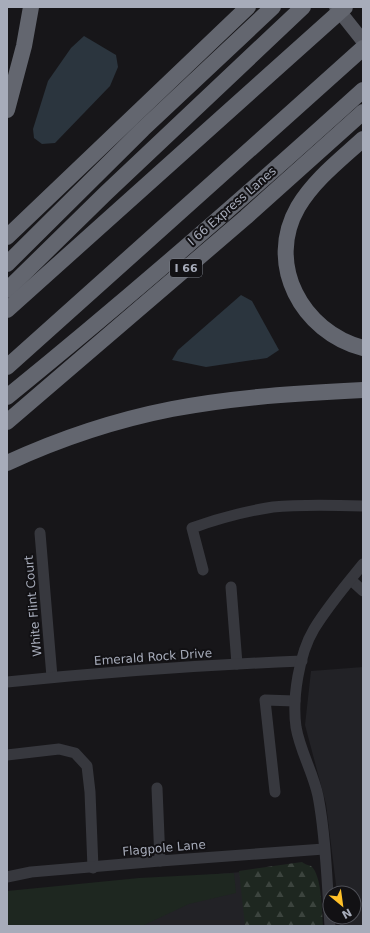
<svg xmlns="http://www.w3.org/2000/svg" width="370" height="933" font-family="'DejaVu Sans',sans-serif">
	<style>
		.built { fill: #222226 }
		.grass { fill: #1e2720 }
		.forest { fill: url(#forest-firs) }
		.water { fill: #2b353e }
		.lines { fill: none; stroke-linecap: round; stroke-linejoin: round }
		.minor { stroke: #37383e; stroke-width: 11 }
		.major { stroke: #53555d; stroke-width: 14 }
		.highway { stroke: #63666f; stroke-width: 16 }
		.labels { text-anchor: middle; stroke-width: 4; stroke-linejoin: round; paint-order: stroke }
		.shield { fill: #121114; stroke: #7a7e88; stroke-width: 1 }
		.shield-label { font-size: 11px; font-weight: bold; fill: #a7acba }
		.street-label { font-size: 12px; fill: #a7acba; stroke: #121114 }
	</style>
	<defs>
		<pattern id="forest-firs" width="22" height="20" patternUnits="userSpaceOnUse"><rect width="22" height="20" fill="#1e2720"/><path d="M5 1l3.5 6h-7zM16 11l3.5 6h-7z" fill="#3c443e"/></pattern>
	</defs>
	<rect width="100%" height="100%" fill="#171619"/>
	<!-- built -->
	<g class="built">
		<path d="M363,667V926H340L339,917H354V893H337L326,804L305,725L311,671Z"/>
		<path d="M300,867L314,926H7L17,891Z"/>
	</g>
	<!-- grass -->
	<path class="grass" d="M234,873L236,893L189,904L142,926H7V891L139,878Z"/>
	<!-- forest -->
	<path class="forest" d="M302,862C304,864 308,865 311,866C322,875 322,912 323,926H245L239,871Z"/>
	<!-- water -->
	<g class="water">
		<path d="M84,36L116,55L118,67L110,86L55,143L42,144L34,138L33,129L48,81L71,48Z"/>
		<path d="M241,295L252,301L279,350L267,358L206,367L172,360L178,350Z"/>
	</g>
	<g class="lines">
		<!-- minor -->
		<g class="minor">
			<path d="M40,533L52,677"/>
			<path d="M203,570L192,528C217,519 247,511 273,507C302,504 333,505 363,506"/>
			<path d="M351,580L363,591"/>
			<path d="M231,587L237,664"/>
			<path d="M7,682C105,672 203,665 302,661"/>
			<path d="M7,755L59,749L75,753L87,766L90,792L93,868"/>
			<path d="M157,788L160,861"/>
			<path d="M275,792L265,700L295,701"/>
			<path d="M7,877L31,872L160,861L324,849"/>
			<path d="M330,926C327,884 326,837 318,796C313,772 300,751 296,727C292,698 299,654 314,629C328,606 346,585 363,564"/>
		</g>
		<!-- major -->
		<path class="major" d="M336,7L363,41"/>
		<!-- highway -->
		<g class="highway">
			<path d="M7,110L24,46L31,7"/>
			<path d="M363,139C340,160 314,180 298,207C265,264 302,332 363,348"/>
			<path d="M7,237L248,7"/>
			<path d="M7,264L143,129L273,7"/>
			<path d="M7,290L106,193L303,7"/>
			<path d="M7,310L345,7"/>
			<path d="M7,367L363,48"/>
			<path d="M7,397C129,298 247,195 363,90"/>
			<path d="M7,422L246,217L363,112"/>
			<path d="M7,463C59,439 116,420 172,409C235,397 299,393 363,390"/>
		</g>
	</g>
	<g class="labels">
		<!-- shield labels -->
		<rect class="shield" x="170" y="259" width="32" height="18" rx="3"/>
		<g class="shield-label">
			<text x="186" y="272">I 66</text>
		</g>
		<!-- street labels -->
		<g class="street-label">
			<text transform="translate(232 206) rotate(-41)" y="4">I 66 Express Lanes</text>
			<text transform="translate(33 606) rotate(-95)" y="4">White Flint Court</text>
			<text transform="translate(153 657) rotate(-4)" y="4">Emerald Rock Drive</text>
			<text transform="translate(164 848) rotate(-5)" y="4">Flagpole Lane</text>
		</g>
	</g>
	<!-- border -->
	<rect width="370" height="933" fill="none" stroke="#a7acba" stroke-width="16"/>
	<!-- north arrow -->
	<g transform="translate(342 905) rotate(151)"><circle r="19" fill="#121114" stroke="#4e4f56"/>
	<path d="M0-3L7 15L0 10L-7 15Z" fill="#ffc028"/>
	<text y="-6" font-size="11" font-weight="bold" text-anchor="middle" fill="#a7acba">N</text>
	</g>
</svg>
